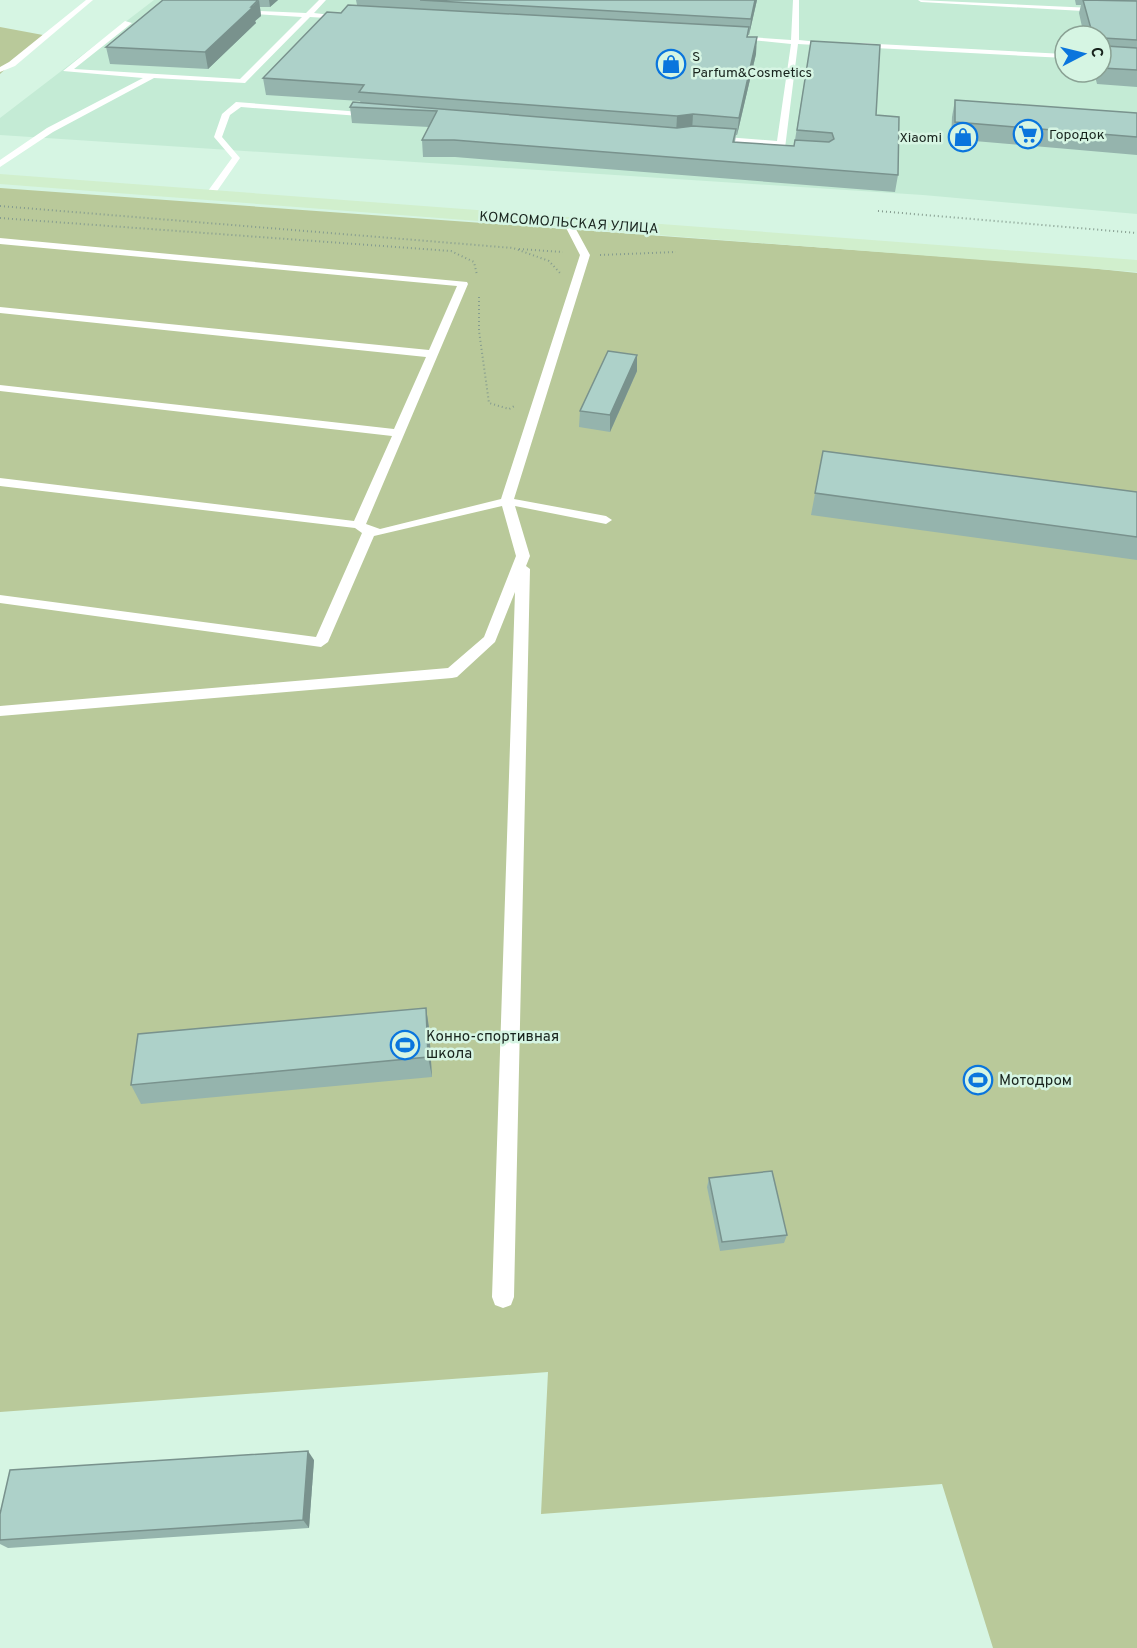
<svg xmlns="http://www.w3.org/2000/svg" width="1137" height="1648" font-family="Overpass,sans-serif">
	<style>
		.built { fill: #c4ebd5; fill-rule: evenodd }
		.green { fill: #b9c99a }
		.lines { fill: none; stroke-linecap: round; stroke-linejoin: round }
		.path { stroke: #859c8f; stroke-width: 2; stroke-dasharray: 1 3; stroke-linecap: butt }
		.lane { fill: #fff; fill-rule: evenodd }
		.primary { fill: #d1efcd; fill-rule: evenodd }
		.wall { fill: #95b4ad }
		.shaded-wall { fill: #79928d }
		.building { fill: #add1c9; stroke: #79928d; stroke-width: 1.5 }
		.labels { text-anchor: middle; stroke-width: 5; stroke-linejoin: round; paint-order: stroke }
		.far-poi-label { font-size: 14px; fill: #18231d; stroke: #d6f5e3; text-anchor: start }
		.far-street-label { font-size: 14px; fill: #18231d; stroke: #d6f5e3 }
		.poi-label { font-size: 15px; fill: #18231d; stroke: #d6f5e3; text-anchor: start }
	</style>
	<rect width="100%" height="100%" fill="#d6f5e3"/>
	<!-- built -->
	<path class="built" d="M154,0H1137V214L923,195L0,135V118ZM1065,36H1101V72H1065Z"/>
	<!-- green -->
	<g class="green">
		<path d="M0,27L43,35L0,74Z"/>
		<path d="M0,188L1061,265L1137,273V1648H993L942,1484L541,1514L548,1372L0,1412Z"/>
	</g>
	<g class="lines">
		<!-- path -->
		<g class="path">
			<path d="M0,206L513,248L549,261L560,273"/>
			<path d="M878,211L1137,233"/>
			<path d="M0,218L451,251L474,262L477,275"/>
			<path d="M519,249L563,252"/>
			<path d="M600,255L676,252"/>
			<path d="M479,297V331L489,403L509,409L516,405"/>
		</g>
		<!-- lane -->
		<g class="lane">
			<path d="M86,0H93L15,66L0,72V67L9,62Z"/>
			<path d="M319,0H326L314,13L348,17L344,19L310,17L245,83L154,78L53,132L0,167V160L47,128L143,78L63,71L125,21L132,23L74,69L240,79L302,17L238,13L236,10L306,13Z"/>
			<path d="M793,0H799V40L837,44L833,46L798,44L785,148L788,150L780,153L776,150V146L710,141L713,136L777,141L791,44L731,38L735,36L791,40Z"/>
			<path d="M918,0L1137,10V14L921,2Z"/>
			<path d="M859,43L1065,54V58L856,47Z"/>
			<path d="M236,102L373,113L377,115L373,117L241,107L230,115L222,137L240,158L213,197H207L205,195L232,158L214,137L222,114Z"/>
			<path d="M565,220H571L590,255L514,499L606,516L612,520L606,524L515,506L530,556L526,566L530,569L514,1297L511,1305L503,1308L495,1305L492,1297L515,592L495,642L457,677L452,678L0,716V706L448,668L484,637L516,556L502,506L374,536L328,642L321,647L0,603V595L316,637L362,533L355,528L0,486V478L354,521L392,436L0,391V385L394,429L426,357L0,313V307L429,350L457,286L0,244V238L467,282L468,284L366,524L380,529L501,499L580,255L563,222Z"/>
		</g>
		<!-- primary -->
		<path class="primary" d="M0,174L1137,260V272L0,184Z"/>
	</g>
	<!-- wall -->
	<g class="wall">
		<path d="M163,0H278L270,7H260L261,16L255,21L256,23L208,69L110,64L106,47Z"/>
		<path d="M356,0H757L749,35H748V37L756,54L737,135H736L735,142L794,146L811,41L876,115L898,175L895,192L455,157H423L422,140L429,127L352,123L350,107L361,103L360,101L266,95L263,78L341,13L357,5Z"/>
		<path d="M1075,0H1137V87L1097,84L1094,72H1101V36H1084L1079,13L1081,5H1076Z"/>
		<path d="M955,100L1137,113V155L951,139L952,117Z"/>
		<path d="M637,355V371L610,432L579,427L580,411Z"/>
		<path d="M823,451L1137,492V560L811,515Z"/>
		<path d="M426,1008L429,1028L432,1077L141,1104L131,1085Z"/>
		<path d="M709,1178L787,1235L784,1243L720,1251L707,1187Z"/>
		<path d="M314,1460L309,1528L8,1548L0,1544V1540Z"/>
	</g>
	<!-- shaded-wall -->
	<g class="shaded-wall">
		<path d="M259,0L261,16L255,21L256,23L208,69L205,52Z"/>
		<path d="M269,0H278L270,7Z"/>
		<path d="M755,0H757L749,35L751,19Z"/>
		<path d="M757,37L756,54L737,135L739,118Z"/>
		<path d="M693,114L692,132L676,134L677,116Z"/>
		<path d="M637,355V371L610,432V415Z"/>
		<path d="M426,1008L429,1028L432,1077L428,1057Z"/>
		<path d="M308,1451L314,1460L309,1528L303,1520Z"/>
	</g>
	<!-- building -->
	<g class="building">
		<path d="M163,0H258L251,7H253L205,52L106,47Z"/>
		<path d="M420,0H755L751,19Z"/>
		<path d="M1083,0L1137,1V40L1104,38L1106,46L1137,48V70L1102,68L1101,36H1093Z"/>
		<path d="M348,5L749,27L747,37H757L739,118L693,114L677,116L359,92L364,85L263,78L327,12L341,13Z"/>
		<path d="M811,41L880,45L876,115L899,117L898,175L454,140H422L437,111L350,107L353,102L677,128L693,126L736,129L733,142L794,146L795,140L829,142L834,139L832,133L797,130Z"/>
		<path d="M955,100L1137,113V137L955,122Z"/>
		<path d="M608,351L637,355L610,415L580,411Z"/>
		<path d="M823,451L1137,492V537L815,493Z"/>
		<path d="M426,1008L428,1057L131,1085L138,1034Z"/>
		<path d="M772,1171L787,1235L722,1242L709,1178Z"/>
		<path d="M308,1451L303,1520L0,1540V1514L10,1470Z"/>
	</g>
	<!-- icons -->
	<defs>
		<g id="shop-ring" transform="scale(1.5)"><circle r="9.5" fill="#d6f5e3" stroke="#0a75dd" stroke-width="1.5"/><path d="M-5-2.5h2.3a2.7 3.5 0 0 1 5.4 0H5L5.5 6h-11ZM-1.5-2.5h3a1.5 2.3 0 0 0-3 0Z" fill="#0a75dd"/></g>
		<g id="supermarket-ring" transform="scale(1.5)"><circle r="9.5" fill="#d6f5e3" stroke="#0a75dd" stroke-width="1.5"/><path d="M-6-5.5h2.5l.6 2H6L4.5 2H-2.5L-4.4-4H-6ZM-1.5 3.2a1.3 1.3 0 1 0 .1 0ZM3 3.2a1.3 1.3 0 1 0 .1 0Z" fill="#0a75dd"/></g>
		<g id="stadium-ring" transform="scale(1.5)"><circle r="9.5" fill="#d6f5e3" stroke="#0a75dd" stroke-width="1.5"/><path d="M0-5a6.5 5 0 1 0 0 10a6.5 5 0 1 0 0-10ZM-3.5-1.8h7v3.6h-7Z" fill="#0a75dd"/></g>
	</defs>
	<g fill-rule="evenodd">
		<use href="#shop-ring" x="671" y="64"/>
		<use href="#supermarket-ring" x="1028" y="134"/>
		<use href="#shop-ring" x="963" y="137"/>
		<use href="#stadium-ring" x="405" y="1045"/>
		<use href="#stadium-ring" x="978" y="1080"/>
	</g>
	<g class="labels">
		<!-- far-poi labels -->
		<g class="far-poi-label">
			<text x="692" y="61">S<tspan x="692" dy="16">Parfum&amp;Cosmetics</tspan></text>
			<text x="1049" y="139">Городок</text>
			<text x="942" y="142" text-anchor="end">Xiaomi</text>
		</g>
		<!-- far-street labels -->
		<g class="far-street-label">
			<text transform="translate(569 222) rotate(4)" y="5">КОМСОМОЛЬСКАЯ УЛИЦА</text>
		</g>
		<!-- poi labels -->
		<g class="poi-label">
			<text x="426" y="1041">Конно-спортивная<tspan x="426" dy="17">школа</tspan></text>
			<text x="999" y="1085">Мотодром</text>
		</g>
	</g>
	<!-- north arrow -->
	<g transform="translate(1083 54) rotate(83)"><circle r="28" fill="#d6f5e3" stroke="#8aa194" stroke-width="1.5"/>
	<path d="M0-4.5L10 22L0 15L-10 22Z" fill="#0a75dd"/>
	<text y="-9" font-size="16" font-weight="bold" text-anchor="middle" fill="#18231d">С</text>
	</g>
</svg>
